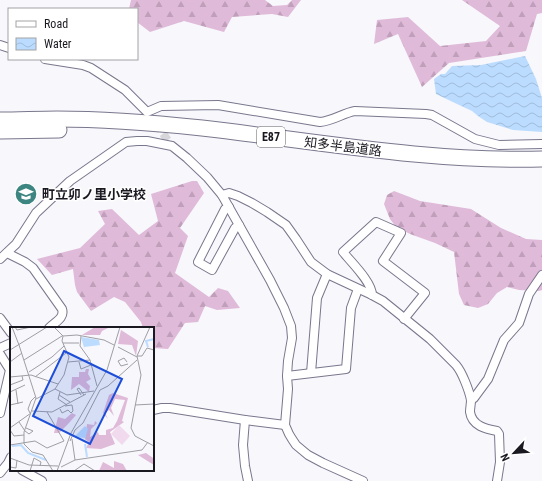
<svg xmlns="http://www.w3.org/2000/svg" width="542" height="481" font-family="'Roboto Condensed','Noto Sans JP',sans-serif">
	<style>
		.forest { fill: url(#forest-firs) }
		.water { fill: url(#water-waves) }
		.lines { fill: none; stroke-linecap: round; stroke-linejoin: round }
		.minor-tunnel { stroke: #d6d6db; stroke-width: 8; stroke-dasharray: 8 4; stroke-linecap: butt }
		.minor-casing { stroke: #79778c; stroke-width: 10 }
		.motorway-casing { stroke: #79778c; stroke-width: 17 }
		.minor { stroke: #fff; stroke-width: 8 }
		.motorway { stroke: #fff; stroke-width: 15 }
		.labels { text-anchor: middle; stroke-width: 3; stroke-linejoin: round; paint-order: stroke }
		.shield { fill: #fff; stroke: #5f5e64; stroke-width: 1 }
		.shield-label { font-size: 12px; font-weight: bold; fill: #1a1921 }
		.street-label { font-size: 13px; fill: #1a1921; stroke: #fff }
		.poi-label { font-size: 13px; font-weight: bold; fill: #1a1921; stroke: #fff; text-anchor: start }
		.inset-river { fill: none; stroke: #bbdcff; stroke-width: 2 }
		.inset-road { fill: none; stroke: #9f9ea4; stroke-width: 1 }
		.view { fill: #1d4ed8; fill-opacity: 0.15; stroke: #1d4ed8; stroke-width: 2 }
		.inset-edge { fill: none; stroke: #1a1921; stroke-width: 2 }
	</style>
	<defs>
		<pattern id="forest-firs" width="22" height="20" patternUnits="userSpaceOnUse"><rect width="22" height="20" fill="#e0bad9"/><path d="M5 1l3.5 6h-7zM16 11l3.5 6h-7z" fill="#c09fba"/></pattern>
		<pattern id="water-waves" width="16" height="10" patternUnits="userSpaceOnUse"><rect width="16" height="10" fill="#bbdcff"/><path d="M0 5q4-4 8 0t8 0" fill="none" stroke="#a0bcda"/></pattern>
	</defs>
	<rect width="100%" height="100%" fill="#f7f7fc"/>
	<!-- forest -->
	<g class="forest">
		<path d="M131,0H265L273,6L287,5L292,0H301L288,17L272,14L232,17L224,32L184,21L150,32L137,22V9H129Z"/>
		<path d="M462,0H542V13L537,14L526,51L449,63L422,87L398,34L374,44L377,20L408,17L440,46L486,41L500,26Z"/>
		<path d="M192,181H197L204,193L180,228L188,236L175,273L209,297L218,288L228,291L240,308L217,310L205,306L198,322L185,323L168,349L153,348V328H143L141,322L125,302L114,297L91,311L77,292L75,285L73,269L52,275L37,259L80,248L105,224L98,211L112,209L139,235L158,221L151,194Z"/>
		<path d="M394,191L420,201L471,209L501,228L526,239L542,240V290L539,291L519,290L507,287L497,293L488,304L478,308L464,305L459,294L454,252L435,243L410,234L396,227L390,219L384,204L387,195Z"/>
	</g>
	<!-- water -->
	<path class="water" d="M525,56L536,79L542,98V132L513,130L487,122L478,116L472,111L457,104L436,94L434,79L441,74H445L452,66L481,65Z"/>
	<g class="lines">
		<!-- minor-tunnel -->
		<path class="minor-tunnel" d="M156,124L172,146"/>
		<!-- minor casing -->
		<g class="minor-casing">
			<g id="minor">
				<path d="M0,45L9,48"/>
				<path d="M45,59L83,65L91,68L125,90L147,112L161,106L218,105L320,122C333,121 343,113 355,111L426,114L432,115L475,139L499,145L542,144"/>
				<path d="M222,195L229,193L238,196L252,203L267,212L286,225L296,239L311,262L327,274L372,295L383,301L430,339L456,365C462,372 469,390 471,400C471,404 470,408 470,412C472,426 486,429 497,431L499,434L500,462L497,481"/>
				<path d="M229,207L225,209L198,262L212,270L235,228L239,225"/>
				<path d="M7,253L25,262L33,268L62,309C65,318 55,322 49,328"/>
				<path d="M0,259L16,244L36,213L70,181L126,142L137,141H147L172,146L187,158L207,177L222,195L270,280L284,308L291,326L292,338L288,361L287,376L288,389L285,425L289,434L292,439L296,445L308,455L323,463L363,481"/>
				<path d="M372,295C372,282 351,262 343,252L376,222L401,233L383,261L425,293L404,319"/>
				<path d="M0,318L11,333"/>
				<path d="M0,348L11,343"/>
				<path d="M0,354L10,370L0,413"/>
				<path d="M311,373L317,298L327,274"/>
				<path d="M287,376L346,369L351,308L358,289"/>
				<path d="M471,400L474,398L488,379L504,340L519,323L529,294L542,275"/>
				<path d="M153,410L162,408H170L245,420L285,425"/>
				<path d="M245,420L243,445L245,466L248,481"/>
				<path d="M22,470L42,481"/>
				<path d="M0,473L8,463L11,457"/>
			</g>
		</g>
		<!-- motorway casing -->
		<g class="motorway-casing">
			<g id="motorway">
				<path d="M0,120C19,120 38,119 57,119C106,119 154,123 202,128C315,141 428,162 542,159"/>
				<path d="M0,131L59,130"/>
			</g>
		</g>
		<!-- minor -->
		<use href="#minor" class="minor"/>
		<!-- motorway -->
		<use href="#motorway" class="motorway"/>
	</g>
	<!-- icons -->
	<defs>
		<g id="school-disc" transform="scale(1.15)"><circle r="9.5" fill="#3d8580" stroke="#fff"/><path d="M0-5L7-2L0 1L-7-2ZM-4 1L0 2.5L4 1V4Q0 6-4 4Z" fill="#fff"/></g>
	</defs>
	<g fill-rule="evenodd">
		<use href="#school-disc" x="26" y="194"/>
	</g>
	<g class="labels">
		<!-- shield labels -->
		<rect class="shield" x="257" y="127" width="28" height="20" rx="3"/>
		<g class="shield-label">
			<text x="271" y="141">E87</text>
		</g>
		<!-- street labels -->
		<g class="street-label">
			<text transform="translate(343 146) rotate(7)" y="5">知多半島道路</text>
		</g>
		<!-- poi labels -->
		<g class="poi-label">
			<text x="42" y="199">町立卯ノ里小学校</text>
		</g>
	</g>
	<!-- overview -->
	<g transform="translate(10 327)">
		<rect width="144" height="144" fill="#f7f7fc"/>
		<path d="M85,0H100L92,4L90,8H72ZM111,3L128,14L126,29L122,18L108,17ZM76,42H79L78,47L81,52L76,55L80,59L79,65L69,57L61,63L62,50H69V45H75ZM103,66L118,71L112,94L114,95L100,105L105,117L91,122L76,121L79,115L75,112L77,97L84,98L85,94L87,96L81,102L80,110L88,105L89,108H96V103L103,101L107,94L115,73L105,72L101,81L104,89L99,83L95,86L98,92L93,86L99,68ZM62,86L66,88L59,96L49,106H44L48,90L55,92ZM136,126L143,131L144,138L128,128ZM104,134L113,137L117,144H89L93,135L104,141Z" fill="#e0bad9"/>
		<path d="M109,98L120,109L112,118L101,107Z" fill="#f1daed"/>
		<path d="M71,10L89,13L90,18L74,20L75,24ZM75,99L78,102L75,111L64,110Z" fill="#bbdcff"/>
		<path class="inset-river" d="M138,20L136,14L144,12M75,117L77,130M2,119L11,118L18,126L36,133"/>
		<path class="inset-road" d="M2,0L9,18M5,0L7,3L21,0M44,0L53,9L67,8L94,13L104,18M140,0L127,29L131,48L121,101L125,109L144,119M71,9L70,19L80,33L87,59M53,16H69M9,18L26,71L14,105V117L22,125L33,128L43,144M108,20L127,30M0,23L37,0M127,29H132L137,21L144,23M14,33L52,9M0,35L12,26M58,35L80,33M69,35L71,42L81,38M117,35L114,31L108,34L111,39L118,37M19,45L42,30L54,19M0,50L21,48L48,57M25,50L56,26M0,58L13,53L12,49M45,62L57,68L84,64M6,63L8,77M0,65L15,58M50,65L48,72L57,78M49,68L60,75M71,68L67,62L69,61L74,68M26,72L45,62L54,48L59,30L52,14L53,9M0,78L13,75M125,78L144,77M50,82L52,86L58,83L61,86L63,84L62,78L55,79M22,84L42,85L76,67M20,86L18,82L21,74L26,69M9,95L15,104L19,107L23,104L16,101M0,101L21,86M0,103L4,109L14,108M62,112L65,133L132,123L138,115M60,114L65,103L73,96L90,63L98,59L127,33M0,118L25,114L37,121L54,114L37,85M0,131L19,138L48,139M0,140L6,141L7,133M51,140L65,133M20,144L24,131L31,135L30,139M47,144L61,106L97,43L110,0M64,144L74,137L85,144"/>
		<path class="view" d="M54,24L112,52L80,117L23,89Z"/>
		<rect width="144" height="144" class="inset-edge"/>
	</g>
	<!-- legend -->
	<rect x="8" y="8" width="130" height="52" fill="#ffffff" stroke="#a3a3a6"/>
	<rect x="16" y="21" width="20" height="6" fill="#ffffff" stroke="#a3a3a6"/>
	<text x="44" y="28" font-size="12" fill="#1a1921">Road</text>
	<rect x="16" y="38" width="20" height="12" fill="url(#water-waves)" stroke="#a3a3a6"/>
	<text x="44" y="48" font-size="12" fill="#1a1921">Water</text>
	<!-- north arrow -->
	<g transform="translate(514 453) rotate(244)" stroke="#ffffff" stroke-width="3" paint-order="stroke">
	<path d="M0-3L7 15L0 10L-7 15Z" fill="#1a1921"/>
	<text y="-6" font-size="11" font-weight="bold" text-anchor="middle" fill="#1a1921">N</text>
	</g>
</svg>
